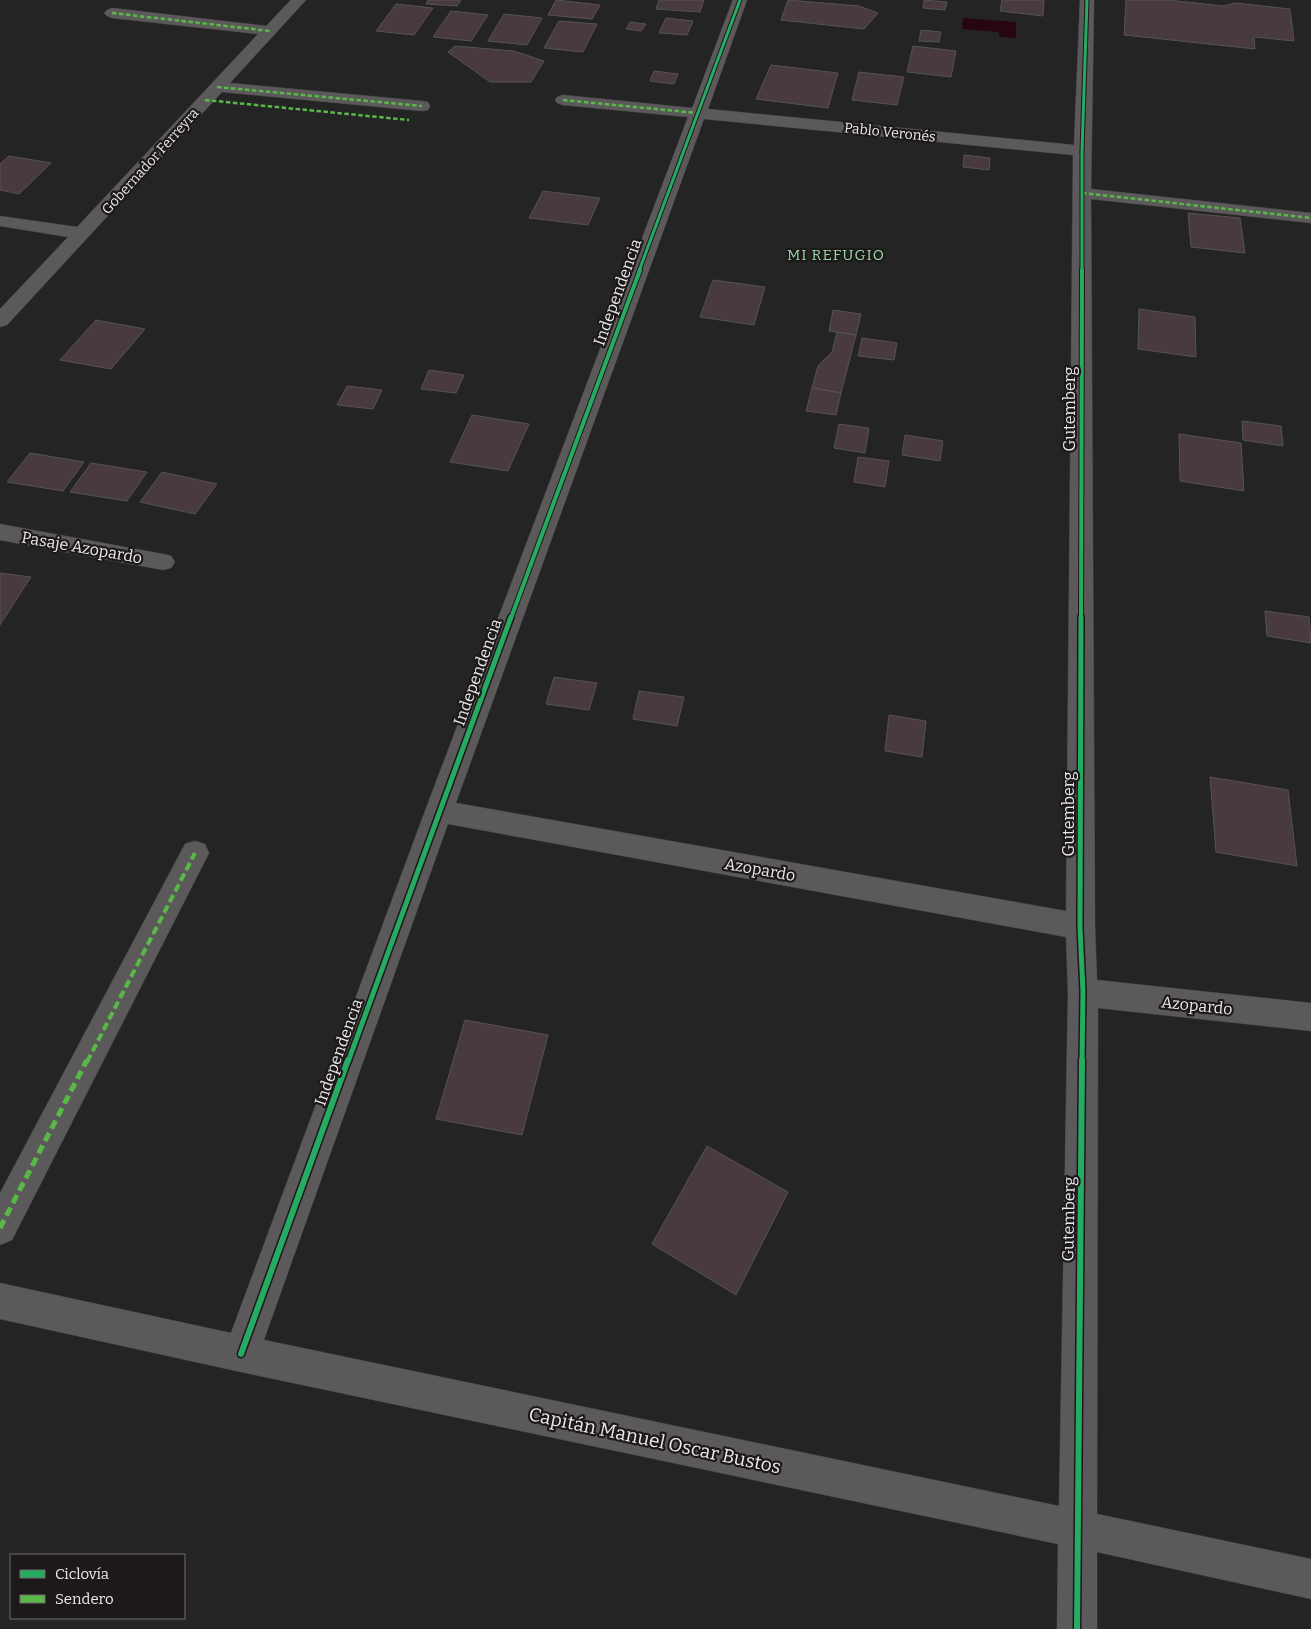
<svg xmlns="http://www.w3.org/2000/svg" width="1311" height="1629" font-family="Bitter,serif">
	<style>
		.water { fill: #270513 }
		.building { fill: #483a40; stroke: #545353 }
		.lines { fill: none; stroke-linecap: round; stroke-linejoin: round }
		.minor-casing { stroke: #424141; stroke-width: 1 }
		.minor { fill: #5b595a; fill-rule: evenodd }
		.quiet-far2 { stroke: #58b947; stroke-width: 2.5; stroke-dasharray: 4.5 2.5; stroke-linecap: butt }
		.quiet-far1 { stroke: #58b947; stroke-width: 4; stroke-dasharray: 8 4; stroke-linecap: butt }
		.quiet { stroke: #58b947; stroke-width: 5; stroke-dasharray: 9 5; stroke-linecap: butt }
		.cycleway-far3-casing { stroke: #1d191a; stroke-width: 5 }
		.cycleway-far2-casing { stroke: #1d191a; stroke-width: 6 }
		.cycleway-far1-casing { stroke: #1d191a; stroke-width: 8 }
		.cycleway-casing { stroke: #1d191a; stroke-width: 9 }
		.cycleway-far3 { stroke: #26ab63; stroke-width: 3 }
		.cycleway-far2 { stroke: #26ab63; stroke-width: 4 }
		.cycleway-far1 { stroke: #26ab63; stroke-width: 5 }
		.cycleway { stroke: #26ab63; stroke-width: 6 }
		.labels { text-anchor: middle; stroke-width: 4.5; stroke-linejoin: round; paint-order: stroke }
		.far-street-label { font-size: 14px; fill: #ece9ea; stroke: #1d191a }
		.far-neighbourhood-label { font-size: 15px; letter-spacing: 1px; fill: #98d8a2; stroke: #1d191a }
		.street-label { font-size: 16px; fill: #ece9ea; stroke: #1d191a }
		.near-street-label { font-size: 19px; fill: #ece9ea; stroke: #1d191a }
	</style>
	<rect width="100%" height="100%" fill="#252424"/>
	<!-- water -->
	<path class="water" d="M963,18L1016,22V38L999,37V32L962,29Z"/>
	<!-- building -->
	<g class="building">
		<path d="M428,0H461L457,6L426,4Z"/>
		<path d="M556,0L600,5L592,19L548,15Z"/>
		<path d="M659,0H704L700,12L656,9Z"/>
		<path d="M788,0L859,6L878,13L864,29L781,20Z"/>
		<path d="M924,0L947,2L945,10L923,8Z"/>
		<path d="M1002,0H1044L1043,16L1000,11Z"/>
		<path d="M1126,0H1168L1224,6L1235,3L1290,9L1294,41L1254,37L1255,49L1124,35Z"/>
		<path d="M396,4L433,8L414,35L376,31Z"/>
		<path d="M451,11L488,15L471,41L433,37Z"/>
		<path d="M504,14L542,18L527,45L488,41Z"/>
		<path d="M666,18L693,21L687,35L659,33Z"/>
		<path d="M559,21L597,24L583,52L544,48Z"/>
		<path d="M630,22L646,24L641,31L626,29Z"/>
		<path d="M921,30L941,32L939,42L919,41Z"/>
		<path d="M455,46L514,51L544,61L531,82H490L448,52Z"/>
		<path d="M913,46L956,51L951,77L907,72Z"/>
		<path d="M771,65L838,73L828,108L756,99Z"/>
		<path d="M654,71L678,74L674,84L650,81Z"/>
		<path d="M859,72L904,77L897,105L852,100Z"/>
		<path d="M964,155L990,158L989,170L963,167Z"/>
		<path d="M9,156L51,163L19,194L0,190V164Z"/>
		<path d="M543,191L600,198L588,225L529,218Z"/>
		<path d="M1188,213L1240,218L1245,253L1191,247Z"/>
		<path d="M713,280L765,287L754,325L700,317Z"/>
		<path d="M1139,309L1195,317L1196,357L1138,349Z"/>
		<path d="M833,310L861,314L856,335L829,331Z"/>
		<path d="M96,320L145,329L111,369L60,360Z"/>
		<path d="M837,332L856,335L841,393L812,388L818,366L832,352Z"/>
		<path d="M862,338L897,343L894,360L858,356Z"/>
		<path d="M429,370L464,375L456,393L421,389Z"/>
		<path d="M347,386L382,390L373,409L337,405Z"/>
		<path d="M812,388L841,393L836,415L806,411Z"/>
		<path d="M472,415L529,424L508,471L450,462Z"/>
		<path d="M1242,421L1281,426L1283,446L1243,440Z"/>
		<path d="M839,424L869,428L865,453L834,448Z"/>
		<path d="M1179,434L1241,443L1244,491L1180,481Z"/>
		<path d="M905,435L943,441L940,461L902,455Z"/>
		<path d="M30,453L84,462L63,491L7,482Z"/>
		<path d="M858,457L889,461L885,487L854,482Z"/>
		<path d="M91,463L147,472L127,501L70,492Z"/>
		<path d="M162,472L217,484L195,514L140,502Z"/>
		<path d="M0,573L31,577L0,625Z"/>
		<path d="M1265,611L1309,617L1311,643L1267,636Z"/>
		<path d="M554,677L597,683L589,710L546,704Z"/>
		<path d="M639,691L684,697L677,726L633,719Z"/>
		<path d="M889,715L926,721L922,757L885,751Z"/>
		<path d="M1210,777L1288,790L1297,866L1216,852Z"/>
		<path d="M465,1020L548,1035L522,1135L436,1119Z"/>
		<path d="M707,1146L788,1192L736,1295L652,1244Z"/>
	</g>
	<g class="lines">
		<!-- minor casing -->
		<g class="minor-casing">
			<g id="minor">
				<path d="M291,0H306L230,83L422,101L428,102L430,106L428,110L422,111L222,92L7,325L0,327V309L68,237L0,226V216L77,227L258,34L112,18L107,16L104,13L107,10L112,8L266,26Z"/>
				<path d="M733,0H747L708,109L1074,145L1080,0H1094L1091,189L1311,213V223L1091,199L1095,927L1097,980L1311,1003V1031L1098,1008L1097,1514L1311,1559V1599L1097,1552V1629H1057L1058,1544L241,1372L0,1319V1283L231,1333L425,811L688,117L563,105L557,103L555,100L557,97L563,95L692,108ZM704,119L1073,155L1066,911L456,803ZM448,824L1066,937L1068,992L1059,1506L264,1340Z"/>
				<path d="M0,524L163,554L171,556L175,562L171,568L163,570L0,540Z"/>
				<path d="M195,841L205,844L209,853L12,1240L0,1245V1193L185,844Z"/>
			</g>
		</g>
		<!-- minor -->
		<use href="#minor" class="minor"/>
		<!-- quiet-far2 -->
		<g class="quiet-far2">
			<path d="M112,13L270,31"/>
			<path d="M217,87L422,106"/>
			<path d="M205,100L409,120"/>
			<path d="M563,100L697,113"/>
			<path d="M1082,193L1311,218"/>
		</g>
		<!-- quiet-far1 -->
		<path class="quiet-far1" d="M87,1062L195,853"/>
		<!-- quiet -->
		<path class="quiet" d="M0,1228L87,1060"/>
		<!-- cycleway-far3 casing -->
		<g class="cycleway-far3-casing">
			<g id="cycleway-far3">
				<path d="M639,271L740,0"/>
				<path d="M1082,271V151L1087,0"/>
			</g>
		</g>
		<!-- cycleway-far2 casing -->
		<g class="cycleway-far2-casing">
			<g id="cycleway-far2">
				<path d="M511,618L640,270"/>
				<path d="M1081,618L1082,270"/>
			</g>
		</g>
		<!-- cycleway-far1 casing -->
		<g class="cycleway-far1-casing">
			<g id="cycleway-far1">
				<path d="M1081,617L1080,927L1083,992L1082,1062"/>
				<path d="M348,1062L511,617"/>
			</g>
		</g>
		<!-- cycleway casing -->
		<g class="cycleway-casing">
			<g id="cycleway">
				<path d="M241,1354L348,1060"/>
				<path d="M1077,1629L1082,1060"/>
			</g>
		</g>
		<!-- cycleway-far3 -->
		<use href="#cycleway-far3" class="cycleway-far3"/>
		<!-- cycleway-far2 -->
		<use href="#cycleway-far2" class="cycleway-far2"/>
		<!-- cycleway-far1 -->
		<use href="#cycleway-far1" class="cycleway-far1"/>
		<!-- cycleway -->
		<use href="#cycleway" class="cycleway"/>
	</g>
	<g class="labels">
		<!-- far-street labels -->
		<g class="far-street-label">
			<text transform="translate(890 132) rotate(6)" y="5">Pablo Veronés</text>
			<text transform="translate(150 161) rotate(-48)" y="5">Gobernador Ferreyra</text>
		</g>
		<!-- far-neighbourhood labels -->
		<g class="far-neighbourhood-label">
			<text x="836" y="260">MI REFUGIO</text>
		</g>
		<!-- street labels -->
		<g class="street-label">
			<text transform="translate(617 292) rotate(-70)" y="6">Independencia</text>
			<text transform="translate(1069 409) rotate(-90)" y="6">Gutemberg</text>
			<text transform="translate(82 547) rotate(10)" y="6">Pasaje Azopardo</text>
			<text transform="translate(477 672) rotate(-70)" y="6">Independencia</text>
			<text transform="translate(1068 814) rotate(-90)" y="6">Gutemberg</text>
			<text transform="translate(760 869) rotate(10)" y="6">Azopardo</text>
			<text transform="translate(1197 1005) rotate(6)" y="6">Azopardo</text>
			<text transform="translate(338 1052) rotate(-70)" y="6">Independencia</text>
			<text transform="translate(1068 1219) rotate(-89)" y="6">Gutemberg</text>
		</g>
		<!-- near-street labels -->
		<g class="near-street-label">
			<text transform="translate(655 1440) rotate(12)" y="7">Capitán Manuel Oscar Bustos</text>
		</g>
	</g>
	<!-- legend -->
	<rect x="10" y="1554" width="175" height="65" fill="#1d191a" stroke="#706c6d"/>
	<rect x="20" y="1570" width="25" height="8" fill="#26ab63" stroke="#706c6d"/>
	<text x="55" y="1579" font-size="15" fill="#ece9ea">Ciclovía</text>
	<rect x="20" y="1595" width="25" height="8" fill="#58b947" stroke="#706c6d"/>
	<text x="55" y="1604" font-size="15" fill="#ece9ea">Sendero</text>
</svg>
